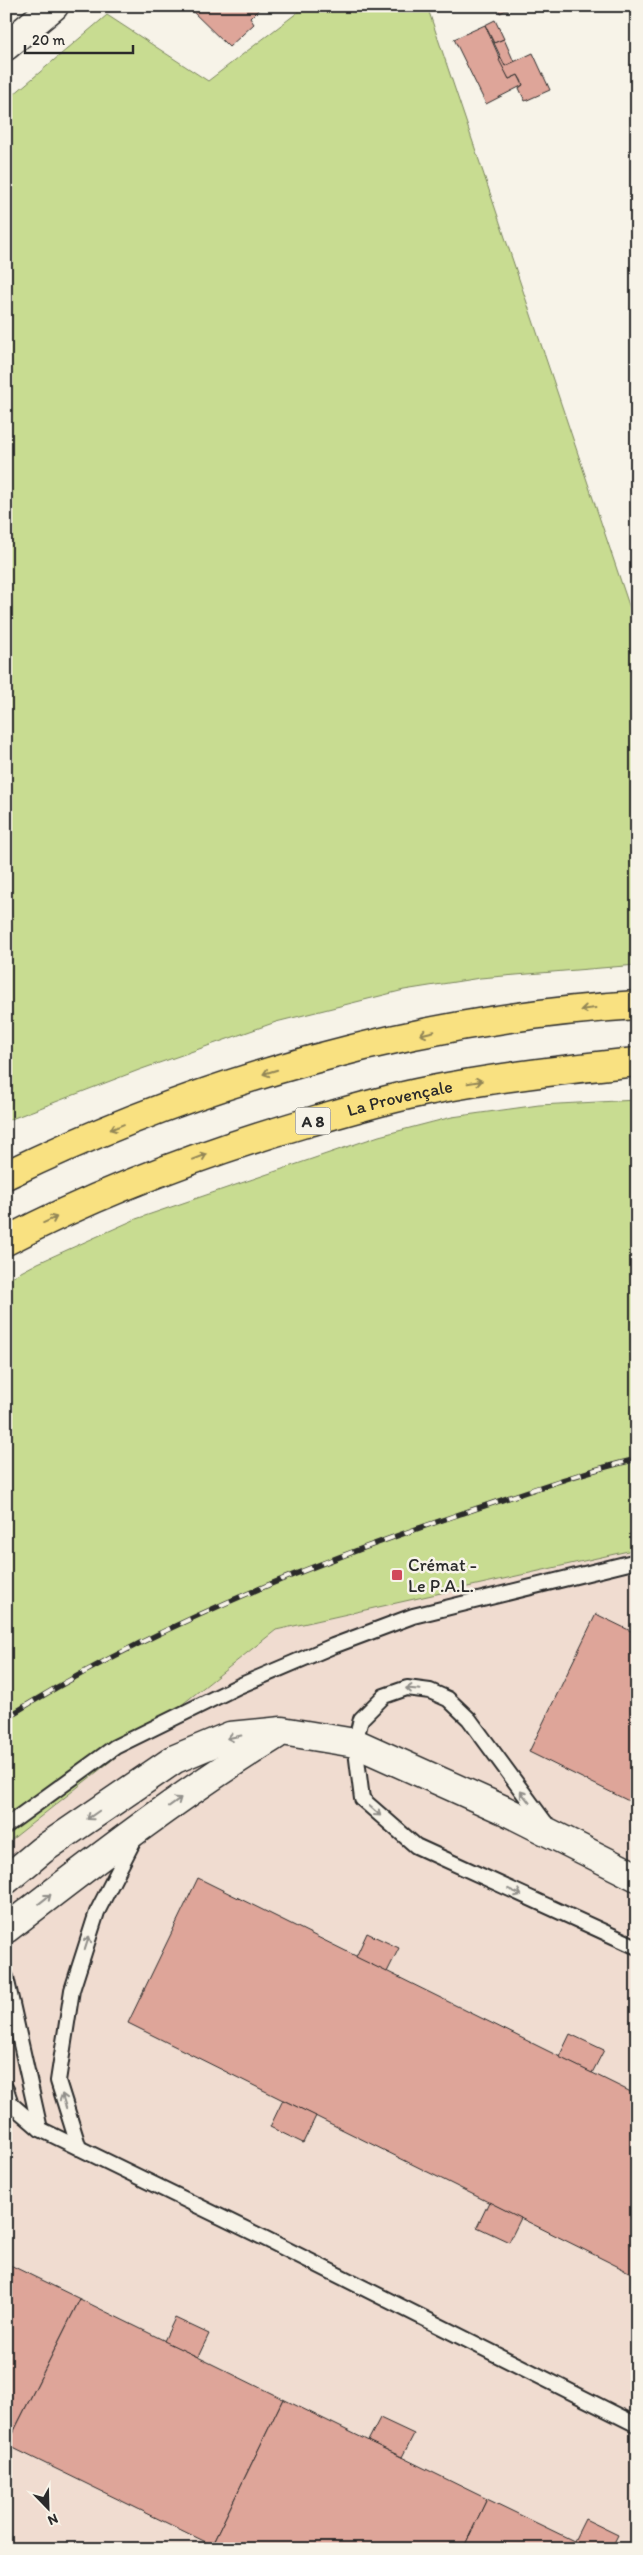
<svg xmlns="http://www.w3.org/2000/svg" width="643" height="2555" font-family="Itim,sans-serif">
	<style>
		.built { fill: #f0dcd0 }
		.green { fill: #c8dc91; stroke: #7a845e }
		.building { fill: #dea599; stroke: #2b2b2b }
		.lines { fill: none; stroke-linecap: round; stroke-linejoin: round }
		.service-casing { stroke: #2b2b2b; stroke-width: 18 }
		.minor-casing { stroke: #2b2b2b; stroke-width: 31 }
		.tertiary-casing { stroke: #2b2b2b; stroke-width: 31 }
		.motorway-casing { stroke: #2b2b2b; stroke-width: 31 }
		.service { stroke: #f7f3e8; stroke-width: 14 }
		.minor { stroke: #f7f3e8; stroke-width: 28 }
		.tertiary { stroke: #f7f3e8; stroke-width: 28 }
		.motorway { stroke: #f9e181; stroke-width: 28 }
		.rail-casing { stroke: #2b2b2b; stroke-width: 5.5 }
		.rail { stroke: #f7f3e8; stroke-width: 4; stroke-dasharray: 11; stroke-linecap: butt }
		.oneway { stroke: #928656 }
		.oneway2 { stroke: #918f8a }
		.poi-dot { fill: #d1495b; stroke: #f7f3e8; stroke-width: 2 }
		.labels { text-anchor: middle; stroke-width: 5; stroke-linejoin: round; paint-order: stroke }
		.shield { fill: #f7f3e8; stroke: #686764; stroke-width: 1 }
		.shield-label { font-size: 16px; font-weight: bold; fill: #2b2b2b }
		.street-label { font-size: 18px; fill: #2b2b2b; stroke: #f7f3e8 }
		.poi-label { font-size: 18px; fill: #2b2b2b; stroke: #f7f3e8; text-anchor: start }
	</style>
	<rect width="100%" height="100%" fill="#f7f3e8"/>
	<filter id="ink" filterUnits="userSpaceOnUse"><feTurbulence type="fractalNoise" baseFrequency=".02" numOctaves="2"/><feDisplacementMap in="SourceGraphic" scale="10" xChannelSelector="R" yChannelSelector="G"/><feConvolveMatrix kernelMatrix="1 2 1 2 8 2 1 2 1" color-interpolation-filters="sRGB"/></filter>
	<g filter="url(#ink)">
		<!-- built -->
		<path class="built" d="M637,1549V2549H6V1844L276,1630Z"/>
		<!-- green -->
		<g class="green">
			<path d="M306,6H427L637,629V965L480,978L404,990L276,1022L139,1070L6,1121V101L107,15L208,81Z"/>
			<path d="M637,1100V1549L276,1630L6,1844V1280L38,1263L136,1219L379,1136L452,1117L539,1105Z"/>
		</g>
		<!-- building -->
		<g class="building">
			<path d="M187,6H262L250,18L254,24L229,47Z"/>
			<path d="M497,6H514L500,13Z"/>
			<path d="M495,20L504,39L494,43L485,25Z"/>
			<path d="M485,25L509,79L518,75L523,85L486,104L454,39Z"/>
			<path d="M504,39L514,62L505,66L494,43Z"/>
			<path d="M533,53L550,90L525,101L519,88L523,85L521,80L518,75L509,79L499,60L501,58L505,66Z"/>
			<path d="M596,1614L637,1634V1805L529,1752Z"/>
			<path d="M198,1878L637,2095V2276L128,2023Z"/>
			<path d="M367,1933L399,1948L387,1972L356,1957Z"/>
			<path d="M570,2034L604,2050L592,2073L559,2057Z"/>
			<path d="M283,2100L316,2116L303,2143L270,2127Z"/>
			<path d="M489,2202L521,2218L509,2242L477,2227Z"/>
			<path d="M6,2263L80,2299L7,2445H6Z"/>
			<path d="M80,2299L283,2399L212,2545L7,2445Z"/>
			<path d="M175,2318L209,2334L198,2357L164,2341Z"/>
			<path d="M283,2399L487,2499L463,2549H219L212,2545Z"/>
			<path d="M380,2418L414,2434L402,2457L368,2441Z"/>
			<path d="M487,2499L574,2541L589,2549H463Z"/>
			<path d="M585,2519L618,2535L611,2549H589L574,2541Z"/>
		</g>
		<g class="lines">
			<!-- service casing -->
			<g class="service-casing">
				<g id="service">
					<path d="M547,1825L469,1719L448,1699L430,1691L407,1688L384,1696L361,1719L355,1743L362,1799L416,1846L637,1947"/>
					<path d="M6,1826L115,1747L239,1686L333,1646L413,1616L637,1561"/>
					<path d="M6,1977L40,2129"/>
					<path d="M6,2089L11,2104L40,2129L264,2238L637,2425"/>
					<path d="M79,2148L58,2081L72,1990L97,1912L135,1838"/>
				</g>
			</g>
			<!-- minor casing -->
			<g class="minor-casing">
				<g id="minor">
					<path d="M6,1880L42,1850L175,1759L230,1736L282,1731L355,1743L504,1810L637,1877"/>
					<path d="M6,1929C94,1861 182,1793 276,1735"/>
				</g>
			</g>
			<!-- tertiary casing -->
			<g class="tertiary-casing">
				<path id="tertiary" d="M6,46L54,6"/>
			</g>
			<!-- motorway casing -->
			<g class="motorway-casing">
				<g id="motorway">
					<path d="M6,1175C202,1080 419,1018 637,1005"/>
					<path id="s1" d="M6,1241C100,1192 201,1154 302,1124C343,1112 385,1099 427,1091C496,1077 566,1069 637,1062"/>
				</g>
			</g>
			<!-- service -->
			<use href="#service" class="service"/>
			<!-- minor -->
			<use href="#minor" class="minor"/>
			<!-- tertiary -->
			<use href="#tertiary" class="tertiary"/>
			<!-- motorway -->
			<use href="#motorway" class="motorway"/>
			<!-- rail casing -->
			<g class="rail-casing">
				<path id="rail" d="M6,1718C147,1629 303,1567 460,1514C518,1495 577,1473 637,1459"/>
			</g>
			<!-- rail -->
			<use href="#rail" class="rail"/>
		</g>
		<!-- one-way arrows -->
		<defs><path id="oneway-shaft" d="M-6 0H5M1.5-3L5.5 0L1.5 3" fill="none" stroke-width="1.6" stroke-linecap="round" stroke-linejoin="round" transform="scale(1.25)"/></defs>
		<g class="oneway">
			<use href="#oneway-shaft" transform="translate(588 1009) rotate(173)"/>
			<use href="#oneway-shaft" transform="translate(427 1033) rotate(167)"/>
			<use href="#oneway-shaft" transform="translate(270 1072) rotate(163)"/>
			<use href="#oneway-shaft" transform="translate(475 1082) rotate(-10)"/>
			<use href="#oneway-shaft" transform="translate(117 1127) rotate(158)"/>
			<use href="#oneway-shaft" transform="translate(200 1157) rotate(-21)"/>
			<use href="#oneway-shaft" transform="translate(50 1220) rotate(-24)"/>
		</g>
		<g class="oneway2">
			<use href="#oneway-shaft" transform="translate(413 1689) rotate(-175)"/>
			<use href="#oneway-shaft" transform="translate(234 1737) rotate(169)"/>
			<use href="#oneway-shaft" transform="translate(525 1797) rotate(-128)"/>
			<use href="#oneway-shaft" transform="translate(175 1802) rotate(-36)"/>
			<use href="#oneway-shaft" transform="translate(375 1811) rotate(41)"/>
			<use href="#oneway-shaft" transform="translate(93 1815) rotate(145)"/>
			<use href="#oneway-shaft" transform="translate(515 1892) rotate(25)"/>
			<use href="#oneway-shaft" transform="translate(45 1899) rotate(-38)"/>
			<use href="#oneway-shaft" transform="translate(87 1943) rotate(-72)"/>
			<use href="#oneway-shaft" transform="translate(64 2101) rotate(-107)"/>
		</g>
	</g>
	<!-- markers -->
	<rect class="poi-dot" x="391" y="1569" width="12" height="12" rx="2.5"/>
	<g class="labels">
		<!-- shield labels -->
		<rect class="shield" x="295.5" y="1107.5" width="35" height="27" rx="4"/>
		<g class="shield-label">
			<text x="313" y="1127">A 8</text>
		</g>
		<!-- street labels -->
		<g class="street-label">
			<text dy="6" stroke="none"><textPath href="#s1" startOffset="420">La Provençale</textPath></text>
		</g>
		<!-- poi labels -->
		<g class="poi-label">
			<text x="408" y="1571">Crémat -<tspan x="408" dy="21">Le P.A.L.</tspan></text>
		</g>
	</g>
	<!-- margin -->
	<rect width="643" height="2555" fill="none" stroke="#f7f3e8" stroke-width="25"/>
	<rect x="12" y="12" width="618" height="2530" fill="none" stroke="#2b2b2b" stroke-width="2" filter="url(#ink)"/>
	<!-- north arrow -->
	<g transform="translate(48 2508) rotate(157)" stroke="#f7f3e8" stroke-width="4" paint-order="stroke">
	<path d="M0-4L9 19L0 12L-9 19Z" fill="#2b2b2b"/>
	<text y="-8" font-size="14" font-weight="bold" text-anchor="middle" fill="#2b2b2b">N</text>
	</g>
	<!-- scale -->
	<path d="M25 45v8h108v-8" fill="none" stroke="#2b2b2b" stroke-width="2.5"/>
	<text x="32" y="45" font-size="15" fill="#2b2b2b" stroke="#f7f3e8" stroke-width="4" paint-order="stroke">20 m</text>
</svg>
